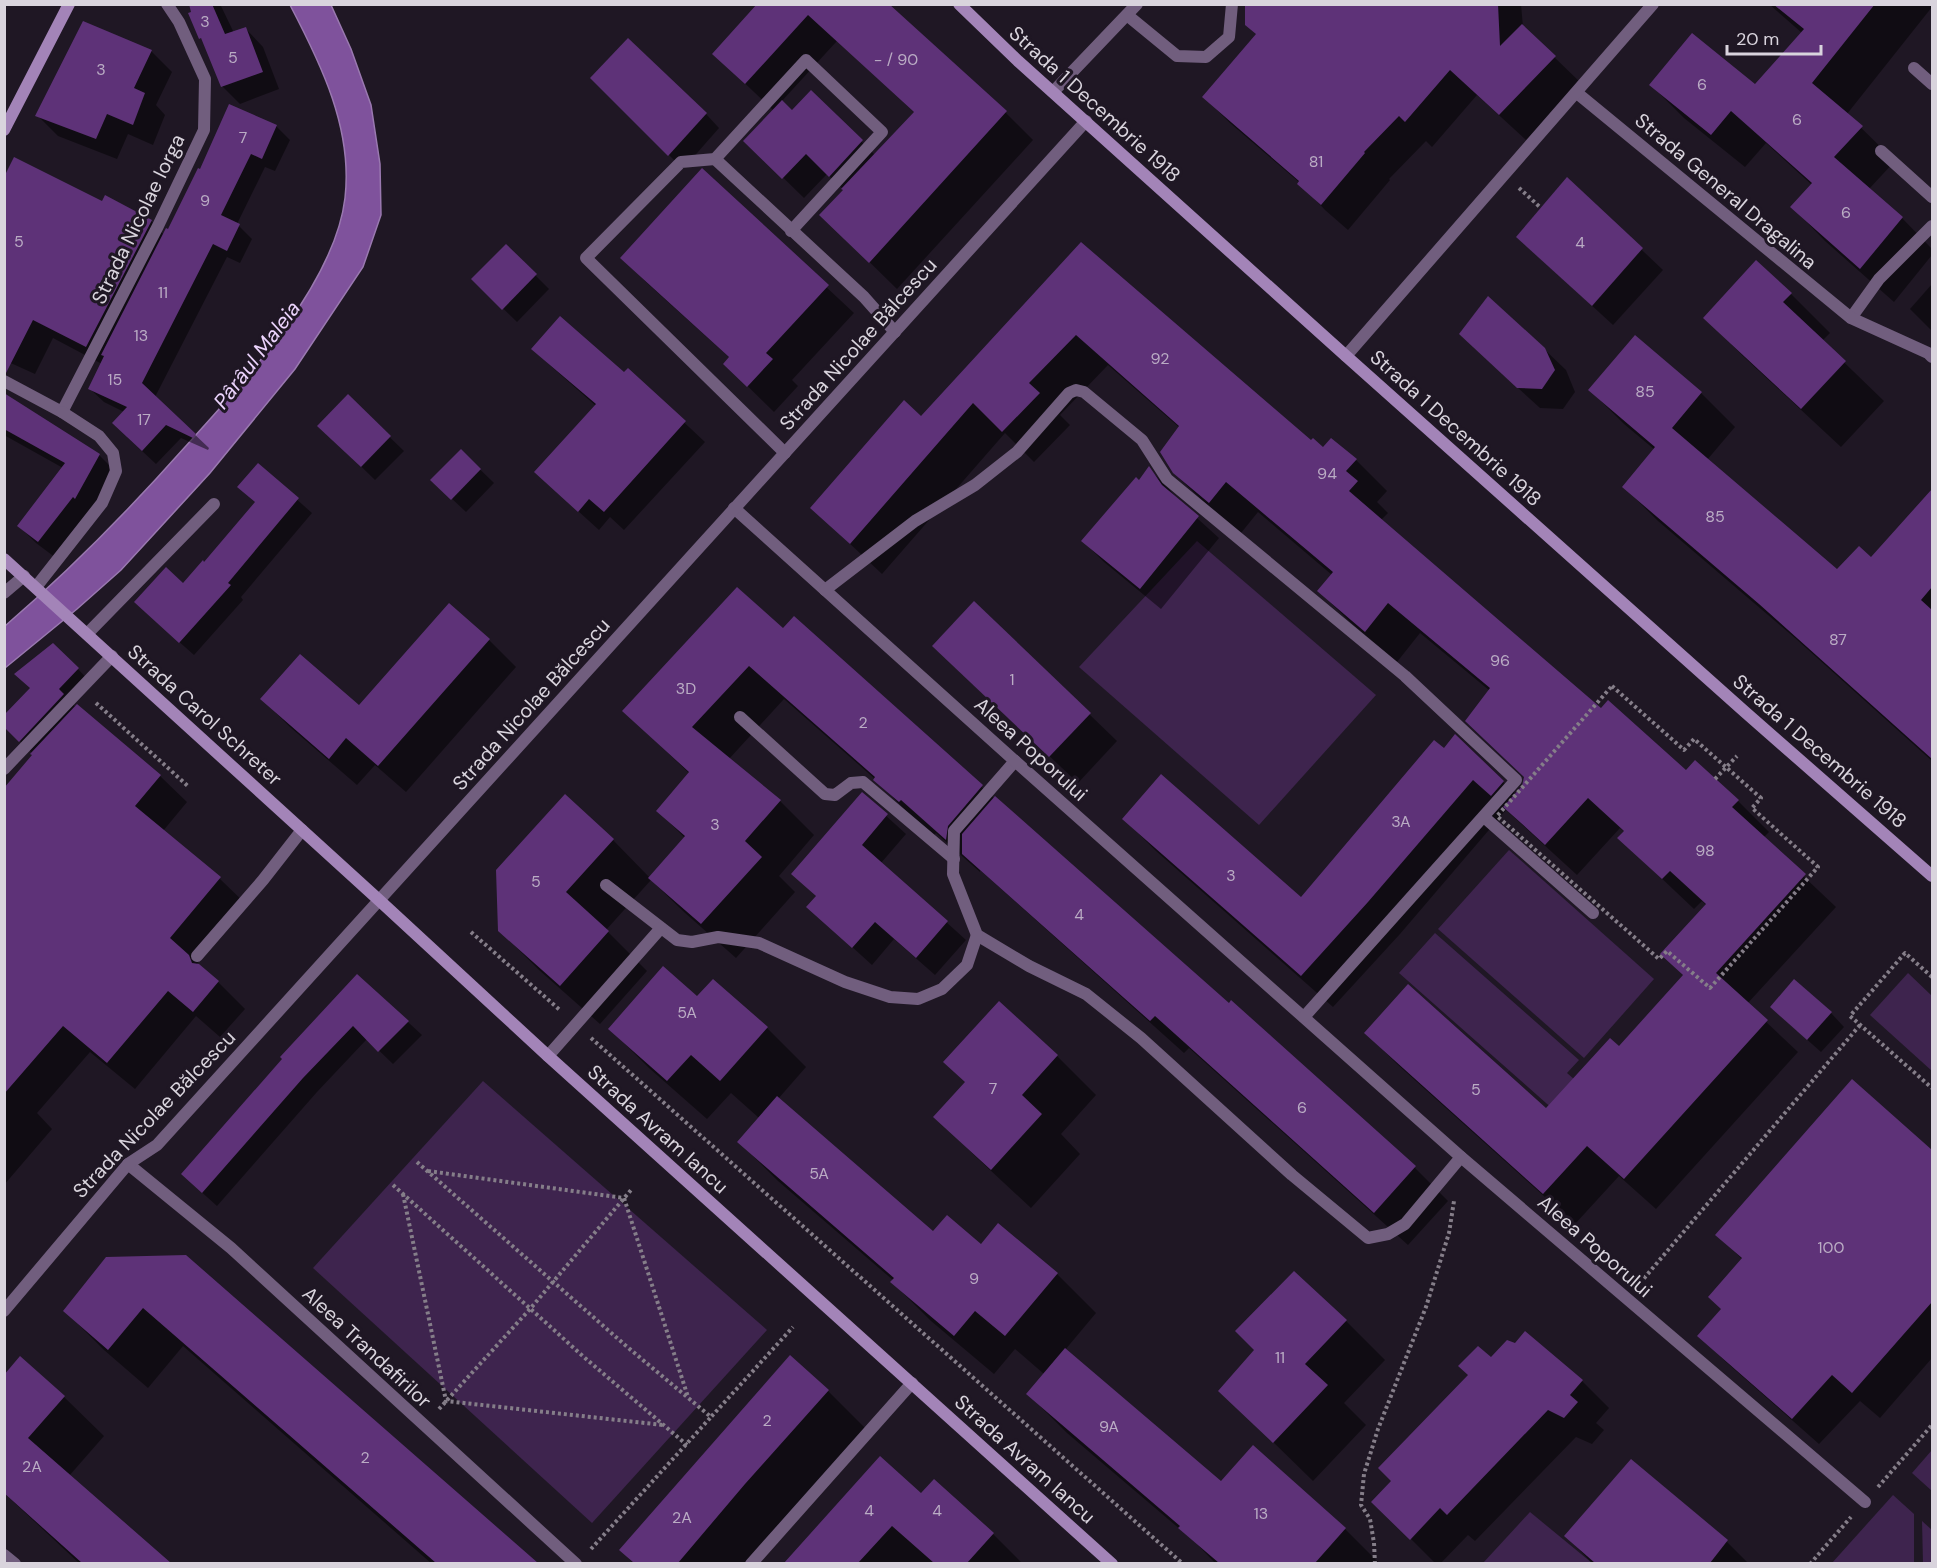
<svg xmlns="http://www.w3.org/2000/svg" width="1937" height="1568" font-family="'DM Sans',sans-serif">
	<style>
		.green { fill: #3e244e }
		.water { fill: #7f529c; stroke: #9a79b0; stroke-width: 1.5 }
		.shadow { fill: #0007; fill-rule: evenodd }
		.building { fill: #5e3278 }
		.lines { fill: none; stroke-linecap: round; stroke-linejoin: round }
		.path { stroke: #857e89; stroke-width: 4; stroke-dasharray: 3 3; stroke-linecap: butt }
		.lane { stroke: #715e7e; stroke-width: 12 }
		.street { stroke: #715e7e; stroke-width: 12 }
		.secondary { stroke: #a384b8; stroke-width: 12 }
		.labels { text-anchor: middle; stroke-width: 6; stroke-linejoin: round; paint-order: stroke }
		.number-label { font-size: 16px; fill: #baacc4 }
		.street-label { font-size: 20px; fill: #d9d4dd; stroke: #1f1724 }
		.water-label { font-size: 21px; font-style: italic; fill: #ecd4fd; stroke: #1f1724 }
	</style>
	<rect width="100%" height="100%" fill="#1f1724"/>
	<!-- green -->
	<g class="green">
		<path d="M1197,541L1376,695L1259,825L1079,667Z"/>
		<path d="M1509,850L1654,979L1584,1058L1438,929Z"/>
		<path d="M1435,933L1579,1060L1567,1073L1614,1114L1590,1142L1399,973Z"/>
		<path d="M1908,973L1932,996V1071L1870,1015Z"/>
		<path d="M483,1081L767,1330L592,1523L313,1268Z"/>
		<path d="M1932,1450V1491L1912,1473Z"/>
		<path d="M1893,1495L1914,1514V1563H1832Z"/>
		<path d="M1530,1512L1592,1563H1483Z"/>
		<path d="M1922,1521L1932,1530V1563H1923Z"/>
	</g>
	<!-- water -->
	<path class="water" d="M290,5H331L351,49L371,105L380,164L381,215L363,267L295,369L210,473L121,570L77,609L5,668V626C69,571 129,510 185,447C242,384 335,284 345,198C353,129 321,64 290,5Z"/>
	<!-- shadow -->
	<g class="shadow">
		<path d="M190,4H225L221,6L234,33L246,29L263,47L279,89L240,104L222,86L204,42L201,38L190,14L193,13Z"/>
		<path d="M759,4H886L1006,113L1033,140L897,289L849,242L844,190L827,174L804,198L766,161L774,111L714,54ZM837,41L915,113L875,155L811,92L792,112L781,102Z"/>
		<path d="M1246,4H1521L1523,27L1581,83L1526,140L1477,95L1432,147L1426,141L1389,179L1390,180L1348,230L1325,210L1300,183L1230,123L1204,97L1257,34Z"/>
		<path d="M1769,4H1932V7L1847,114L1895,161L1869,189L1902,218L1932,249V255L1894,302L1825,241L1792,207L1812,185L1766,143L1745,167L1684,118L1651,85L1755,86L1802,33Z"/>
		<path d="M151,51L172,72L156,105L165,115L153,145L128,134L117,159L58,136L37,115Z"/>
		<path d="M592,78L706,114L719,128L683,169Z"/>
		<path d="M276,126L290,140L275,171L265,167L237,224L252,239L240,263L227,257L155,397L209,448L208,450L181,438L156,464L127,437L124,412L104,402L90,389L102,364L53,338L35,374L4,360L103,203L151,221L164,235Z"/>
		<path d="M702,171L854,313L792,380L798,386L774,412L725,364L730,358L648,284L622,258Z"/>
		<path d="M1567,179L1663,270L1613,325L1539,257Z"/>
		<path d="M1081,244L1312,442L1323,449L1356,460L1387,491L1377,502L1388,513L1381,520L1601,710L1686,773L1738,801L1769,832L1763,838L1836,907L1747,1004L1798,1052L1656,1209L1619,1176L1575,1224L1397,1064L1366,1033L1546,1111L1619,1048L1684,976L1662,954L1706,905L1702,901L1694,909L1619,838L1625,832L1620,828L1577,875L1506,810L1400,934L1333,1007L1156,851L1124,819L1301,899L1444,750L1503,782L1516,794L1524,786L1525,778L1490,691L1420,633L1397,662L1350,622L1319,591L1332,575L1258,512L1241,533L1206,504L1174,473L1180,428L1108,365L1060,415L1070,425L1034,462L1005,433L882,574L812,508L921,418Z"/>
		<path d="M506,246L549,289L517,322L473,279Z"/>
		<path d="M1932,284V331L1910,309Z"/>
		<path d="M1791,294L1830,333L1822,341L1884,401L1841,447L1744,357L1705,318Z"/>
		<path d="M1635,337L1701,393L1735,427L1707,460L1837,572L1871,559L1932,491V761L1795,638L1658,521L1624,487L1655,450L1624,424L1590,390Z"/>
		<path d="M533,349L624,374L628,370L705,442L624,530L610,517L599,530L556,491L596,406L553,368Z"/>
		<path d="M1544,349L1566,370L1575,392L1563,409L1540,408L1482,355Z"/>
		<path d="M4,395L99,455L117,473L56,558L36,543L19,526L63,468L4,435Z"/>
		<path d="M348,397L404,451L375,480L333,439Z"/>
		<path d="M461,451L494,483L466,512L432,480Z"/>
		<path d="M258,465L312,513L241,597L243,600L194,655L150,616L205,564L256,503L239,487Z"/>
		<path d="M1149,469L1169,489L1177,500L1219,538L1161,609L1104,562L1083,541L1139,482Z"/>
		<path d="M974,603L1117,741L1078,783L961,673Z"/>
		<path d="M794,618L995,799L1229,1005L1231,1003L1415,1168L1448,1201L1408,1245L1189,1048L1184,1053L980,870V872L936,833L934,835L909,814L875,779L784,699L729,759L780,801L814,835L779,876L795,892L736,958L684,912L651,880L606,930L647,971L600,1024L539,970L500,931L613,840L650,878L685,838L658,811L690,774L624,711L783,630Z"/>
		<path d="M489,640L516,667L406,792L375,765L357,785L290,727L262,699L359,707Z"/>
		<path d="M78,669L91,683L72,704L160,776L187,802L163,831L220,879L247,905L196,965L218,982L245,1009L220,1037L196,1016L135,1089L90,1052L37,1113L52,1129L4,1185V790L34,755L4,725Z"/>
		<path d="M862,794L906,834L881,863L966,940L935,975L894,939L872,965L808,907L817,897L793,874Z"/>
		<path d="M358,976L422,1035L393,1064L367,1039L317,1092L217,1206L197,1188Z"/>
		<path d="M713,981L767,1028L806,1067L778,1099L933,1234L981,1246L1057,1274L1096,1313L1065,1350L1221,1483L1253,1447L1345,1529L1380,1564H1216L1195,1542L1067,1433L1028,1394L1044,1374L1015,1349L994,1374L931,1321L892,1282L894,1281L778,1181L739,1142L759,1118L731,1093L707,1119L649,1068L610,1029L697,998Z"/>
		<path d="M1831,1013L1844,1027L1821,1052L1785,1020Z"/>
		<path d="M1057,1056L1096,1095L1061,1134L1080,1154L1031,1208L974,1155L935,1116Z"/>
		<path d="M1852,1082L1932,1152V1358L1880,1418L1860,1401L1819,1444L1726,1362L1699,1336L1723,1310L1743,1260L1717,1235Z"/>
		<path d="M186,1257L536,1564H432L183,1346L148,1388L104,1350L65,1311Z"/>
		<path d="M1346,1321L1385,1360L1344,1403L1366,1425L1313,1481L1220,1390Z"/>
		<path d="M1516,1345L1582,1381L1609,1408L1596,1423L1604,1430L1592,1444L1576,1437L1475,1541L1468,1535L1440,1564H1436L1401,1529L1393,1481L1491,1359Z"/>
		<path d="M20,1358L64,1397L104,1436L69,1476L168,1564H80L4,1493Z"/>
		<path d="M828,1391L867,1430L750,1564H634L621,1550Z"/>
		<path d="M880,1458L921,1495L934,1481L993,1534L1023,1564H786Z"/>
		<path d="M1631,1461L1727,1542L1749,1564H1593L1566,1536Z"/>
	</g>
	<!-- building -->
	<g class="building">
		<path d="M189,4H212L225,34L246,27L263,72L221,87L201,38L199,39L188,13L191,12Z"/>
		<path d="M757,4H889L1007,111L869,263L819,215L843,190L841,189L914,112L808,15L745,84L712,54Z"/>
		<path d="M1245,4H1498L1500,46L1522,24L1556,56L1499,115L1450,70L1405,122L1399,116L1364,152L1365,153L1321,205L1297,184L1299,181L1202,97L1256,34L1245,25Z"/>
		<path d="M1773,4H1875L1812,83L1863,126L1834,157L1903,217L1860,269L1790,207L1812,183L1731,111L1711,135L1649,85L1692,33L1755,84L1804,29Z"/>
		<path d="M83,21L152,50L134,88L145,93L133,125L107,114L96,139L35,116Z"/>
		<path d="M628,38L707,113L668,156L590,78Z"/>
		<path d="M811,90L863,140L829,177L806,154L782,179L743,141L782,100L792,110Z"/>
		<path d="M229,104L277,125L262,159L251,154L221,215L240,224L227,251L213,244L142,383L196,434L193,438L166,425L142,451L112,423L127,407L88,389L104,356L101,355L166,228L168,229L198,168L200,169Z"/>
		<path d="M14,157L102,201L105,195L152,220L86,347L33,320L6,373H4V177Z"/>
		<path d="M702,168L829,285L766,353L773,359L747,387L723,364L729,357L620,258Z"/>
		<path d="M1567,177L1643,248L1592,306L1516,237Z"/>
		<path d="M1081,242L1311,440L1313,438L1323,447L1331,438L1357,459L1346,471L1358,481L1349,491L1601,708L1608,700L1686,770L1695,760L1739,800L1732,807L1806,874L1716,973L1768,1020L1624,1179L1587,1146L1543,1194L1364,1033L1408,984L1546,1108L1610,1038L1619,1046L1683,975L1660,954L1706,904L1670,871L1662,879L1617,838L1624,831L1588,798L1545,845L1521,823L1503,807L1522,786L1524,777L1465,721L1490,688L1388,603L1365,632L1317,591L1333,572L1226,482L1209,503L1173,473L1160,452L1179,426L1076,335L1029,383L1040,393L1002,432L973,403L850,544L810,508L904,400L921,416Z"/>
		<path d="M506,244L537,274L502,310L471,279Z"/>
		<path d="M1756,260L1792,293L1783,302L1846,361L1801,409L1703,318Z"/>
		<path d="M1488,296L1545,348L1555,370L1542,389L1517,388L1459,334Z"/>
		<path d="M560,316L624,372L628,368L686,421L604,512L589,499L578,512L534,472L596,404L531,349Z"/>
		<path d="M1635,335L1702,392L1672,428L1837,569L1859,546L1871,557L1932,489V587L1921,600L1932,610V759L1759,604L1622,487L1655,447L1588,390Z"/>
		<path d="M4,393L100,454L75,499L73,497L38,542L17,526L65,463L4,429Z"/>
		<path d="M348,394L391,436L361,467L317,426Z"/>
		<path d="M461,449L481,469L451,500L430,480Z"/>
		<path d="M258,463L299,498L228,583L231,585L179,643L134,602L166,567L183,583L203,560L204,562L255,502L237,487Z"/>
		<path d="M1149,466L1162,485L1199,516L1140,589L1081,541L1136,477L1139,480Z"/>
		<path d="M737,587L783,628L794,616L983,785L948,826L946,840L901,800L899,802L873,780L875,777L749,666L692,727L781,800L745,841L762,857L701,924L648,878L685,836L656,811L689,772L622,711Z"/>
		<path d="M974,601L1091,713L1049,757L932,646Z"/>
		<path d="M449,603L490,639L378,766L346,738L329,759L260,699L300,654L359,705Z"/>
		<path d="M53,643L79,668L59,689L64,694L19,742L4,727V715L30,688L14,674Z"/>
		<path d="M77,704L161,775L135,806L221,877L170,938L189,955L192,963L199,964L219,981L193,1012L168,991L107,1063L63,1026L4,1094V788L32,755L30,754Z"/>
		<path d="M1455,734L1504,781L1491,796L1473,780L1368,902L1301,976L1122,819L1161,774L1301,897L1434,740L1444,748Z"/>
		<path d="M862,792L888,814L862,845L948,921L916,958L875,922L852,948L806,907L816,896L791,874Z"/>
		<path d="M565,794L614,839L566,892L609,931L560,986L498,931L496,870Z"/>
		<path d="M995,796L1229,1003L1231,1000L1416,1166L1374,1213L1155,1016L1150,1021L962,854V834Z"/>
		<path d="M663,966L697,996L713,979L768,1027L720,1081L691,1055L667,1081L608,1029Z"/>
		<path d="M357,974L409,1021L378,1052L353,1026L303,1078L202,1193L181,1174L282,1059L280,1057Z"/>
		<path d="M1794,979L1832,1012L1807,1040L1770,1007Z"/>
		<path d="M999,1001L1058,1055L1022,1095L1042,1114L991,1170L933,1117L965,1082L943,1062Z"/>
		<path d="M1852,1079L1932,1150V1302L1852,1393L1832,1375L1792,1419L1697,1336L1721,1309L1708,1297L1742,1258L1715,1235Z"/>
		<path d="M777,1096L933,1231L947,1215L981,1244L998,1223L1058,1273L1005,1336L975,1311L954,1336L890,1282L894,1278L737,1142Z"/>
		<path d="M186,1255L538,1563H436L143,1308L108,1350L63,1311L106,1257Z"/>
		<path d="M1294,1271L1347,1320L1305,1364L1328,1385L1273,1443L1218,1391L1254,1350L1235,1331Z"/>
		<path d="M1525,1331L1583,1380L1570,1395L1578,1402L1564,1418L1548,1410L1447,1515L1440,1508L1410,1540L1371,1502L1391,1481L1378,1468L1468,1375L1458,1366L1478,1346L1491,1357L1507,1340L1515,1343Z"/>
		<path d="M1065,1348L1221,1481L1253,1445L1346,1528L1315,1563H1219L1178,1528L1180,1526L1026,1394Z"/>
		<path d="M790,1355L829,1390L745,1484L678,1563H634L619,1550Z"/>
		<path d="M20,1356L65,1396L28,1438L171,1563H82L4,1493V1375Z"/>
		<path d="M880,1456L921,1493L934,1479L994,1533L967,1563H934L892,1526L858,1563H784Z"/>
		<path d="M1631,1459L1728,1540L1710,1563H1595L1564,1536Z"/>
	</g>
	<g class="lines">
		<!-- path -->
		<g class="path">
			<path d="M1519,188L1541,208"/>
			<path d="M1612,686L1684,750L1694,739L1761,798L1752,808L1818,867L1710,988L1667,951L1659,959L1497,816Z"/>
			<path d="M96,703L189,787"/>
			<path d="M1715,779L1737,756"/>
			<path d="M471,932L561,1011"/>
			<path d="M1932,977L1905,953L1850,1016L1932,1088"/>
			<path d="M591,1038L1183,1564"/>
			<path d="M417,1162L625,1345L711,1417L793,1327"/>
			<path d="M428,1171L624,1198L688,1397"/>
			<path d="M393,1185L585,1358L687,1445"/>
			<path d="M403,1194L446,1401L663,1425"/>
			<path d="M1640,1283L1860,1025"/>
			<path d="M439,1409L530,1309L631,1190"/>
			<path d="M1878,1487L1932,1425"/>
			<path d="M591,1549L711,1417"/>
			<path d="M1375,1564L1374,1543L1370,1519L1361,1505L1364,1474L1378,1429L1426,1307L1449,1233L1454,1201"/>
			<path d="M1810,1564L1851,1517"/>
		</g>
		<!-- lane -->
		<g class="lane">
			<path d="M1127,15L1177,56L1206,57L1229,37L1232,4"/>
			<path d="M1914,68L1932,84"/>
			<path d="M1053,92L1137,4"/>
			<path d="M1881,151L1932,197"/>
			<path d="M715,159L864,297L895,332"/>
			<path d="M1851,318L1879,279L1932,226"/>
			<path d="M785,453L586,258L681,162L715,159L806,60L882,132L791,231"/>
			<path d="M87,634L214,504"/>
			<path d="M740,717L825,794L835,795L851,783L863,782L954,859"/>
			<path d="M1015,761L954,831L953,874L977,935L1029,966L1086,994L1141,1038L1292,1175L1368,1238L1388,1234L1405,1224L1461,1157"/>
			<path d="M4,769L112,656"/>
			<path d="M1484,817L1593,913"/>
			<path d="M606,885L677,940L692,942L718,937L759,943L845,982L890,997L918,999L942,989L967,965L977,935"/>
			<path d="M197,956L263,880L302,830"/>
			<path d="M548,1056L661,928"/>
		</g>
		<!-- street -->
		<g class="street">
			<path d="M1577,93L1851,318L1928,353L1932,357"/>
			<path d="M1346,356L1653,4"/>
			<path d="M4,381L62,412L158,226L204,130L205,79L179,22L167,4"/>
			<path d="M734,508L1015,761L1461,1157L1865,1502"/>
			<path d="M36,587L102,503L116,471L113,453L99,436L62,412"/>
			<path d="M825,590L915,521L975,485L1017,452L1069,393L1076,390L1084,392L1142,440L1167,479L1405,676L1516,780L1304,1017"/>
			<path d="M4,593L24,576"/>
			<path d="M128,1164L231,1248L576,1564"/>
			<path d="M4,1311L128,1164L157,1145L1086,121"/>
			<path d="M4,1555L15,1564"/>
			<path d="M751,1564L912,1383"/>
		</g>
		<!-- secondary -->
		<g class="secondary">
			<path d="M959,4L1018,61L1346,356L1745,712L1932,876"/>
			<path d="M4,130L69,4"/>
			<path d="M4,559L380,901L548,1056L1112,1564"/>
		</g>
	</g>
	<g class="labels">
		<!-- number labels -->
		<g class="number-label">
			<text x="205" y="27">3</text>
			<text x="233" y="63">5</text>
			<text x="896" y="65">- / 90</text>
			<text x="101" y="75">3</text>
			<text x="1702" y="90">6</text>
			<text x="1797" y="125">6</text>
			<text x="243" y="143">7</text>
			<text x="1316" y="167">81</text>
			<text x="205" y="206">9</text>
			<text x="1846" y="218">6</text>
			<text x="19" y="247">5</text>
			<text x="1580" y="248">4</text>
			<text x="163" y="298">11</text>
			<text x="141" y="341">13</text>
			<text x="1160" y="364">92</text>
			<text x="115" y="385">15</text>
			<text x="1645" y="397">85</text>
			<text x="144" y="425">17</text>
			<text x="1327" y="479">94</text>
			<text x="1715" y="522">85</text>
			<text x="1838" y="645">87</text>
			<text x="1500" y="666">96</text>
			<text x="1012" y="685">1</text>
			<text x="686" y="694">3D</text>
			<text x="863" y="728">2</text>
			<text x="1401" y="827">3A</text>
			<text x="715" y="830">3</text>
			<text x="1705" y="856">98</text>
			<text x="1231" y="881">3</text>
			<text x="536" y="887">5</text>
			<text x="1079" y="920">4</text>
			<text x="687" y="1018">5A</text>
			<text x="993" y="1094">7</text>
			<text x="1476" y="1095">5</text>
			<text x="1302" y="1113">6</text>
			<text x="819" y="1179">5A</text>
			<text x="1831" y="1253">100</text>
			<text x="974" y="1284">9</text>
			<text x="1280" y="1363">11</text>
			<text x="767" y="1426">2</text>
			<text x="1109" y="1432">9A</text>
			<text x="365" y="1463">2</text>
			<text x="32" y="1472">2A</text>
			<text x="869" y="1516">4</text>
			<text x="937" y="1516">4</text>
			<text x="1261" y="1519">13</text>
			<text x="682" y="1523">2A</text>
		</g>
		<!-- street labels -->
		<g class="street-label">
			<text transform="translate(1095 104) rotate(42)" y="7">Strada 1 Decembrie 1918</text>
			<text transform="translate(1726 191) rotate(40)" y="7">Strada General Dragalina</text>
			<text transform="translate(138 219) rotate(-64)" y="7">Strada Nicolae Iorga</text>
			<text transform="translate(858 344) rotate(-48)" y="7">Strada Nicolae Bălcescu</text>
			<text transform="translate(1456 428) rotate(42)" y="7">Strada 1 Decembrie 1918</text>
			<text transform="translate(531 704) rotate(-48)" y="7">Strada Nicolae Bălcescu</text>
			<text transform="translate(205 715) rotate(42)" y="7">Strada Carol Schreter</text>
			<text transform="translate(1031 749) rotate(42)" y="7">Aleea Poporului</text>
			<text transform="translate(1820 751) rotate(41)" y="7">Strada 1 Decembrie 1918</text>
			<text transform="translate(154 1114) rotate(-46)" y="7">Strada Nicolae Bălcescu</text>
			<text transform="translate(658 1129) rotate(42)" y="7">Strada Avram Iancu</text>
			<text transform="translate(1595 1246) rotate(41)" y="7">Aleea Poporului</text>
			<text transform="translate(367 1347) rotate(43)" y="7">Aleea Trandafirilor</text>
			<text transform="translate(1025 1459) rotate(42)" y="7">Strada Avram Iancu</text>
		</g>
		<!-- water labels -->
		<g class="water-label">
			<text transform="translate(257 355) rotate(-53)" y="7">Pârâul Maleia</text>
		</g>
	</g>
	<!-- border -->
	<rect width="1937" height="1568" fill="none" stroke="#d9d4dd" stroke-width="12"/>
	<!-- scale -->
	<path d="M1727 45v9h94v-9" fill="none" stroke="#d9d4dd" stroke-width="3"/>
	<text x="1736" y="45" font-size="18" fill="#d9d4dd" stroke="#1f1724" stroke-width="4.5" paint-order="stroke">20 m</text>
</svg>
